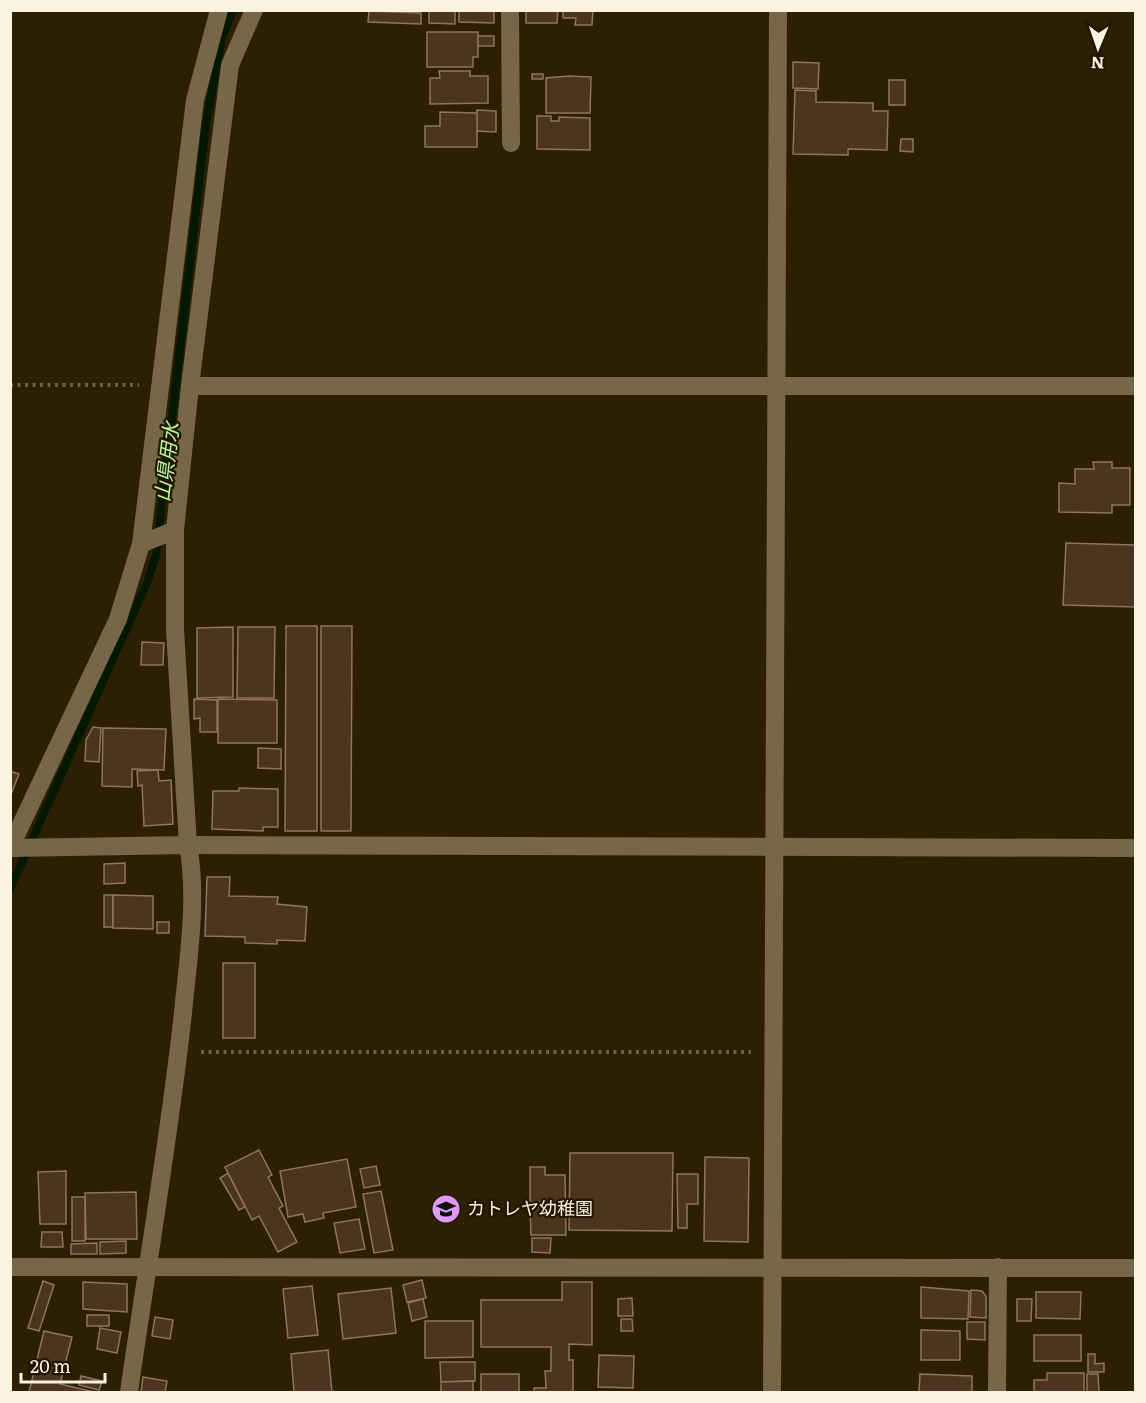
<svg xmlns="http://www.w3.org/2000/svg" width="1146" height="1403" font-family="Literata,'Noto Sans JP',serif">
	<style>
		.lines { fill: none; stroke-linecap: round; stroke-linejoin: round }
		.stream { stroke: #041700; stroke-width: 8 }
		.building { fill: #4c341f; stroke: #90745e; stroke-width: 1.5 }
		.path { stroke: #6c6047; stroke-width: 4; stroke-dasharray: 3 4.5; stroke-linecap: butt }
		.minor { stroke: #756748; stroke-width: 18 }
		.labels { text-anchor: middle; stroke-width: 4.5; stroke-linejoin: round; paint-order: stroke }
		.poi-label { font-size: 18px; fill: #fbf3e2; stroke: #221600; text-anchor: start }
		.water-label { font-size: 20px; font-style: italic; fill: #bbf89f; stroke: #221600 }
	</style>
	<rect width="100%" height="100%" fill="#2c1f02"/>
	<g class="lines">
		<!-- stream -->
		<path class="stream" d="M10,889L147,583L156,555L206,124L222,38L233,10"/>
	</g>
	<!-- building -->
	<g class="building">
		<path d="M429,10H455V24L429,23Z"/>
		<path d="M459,10H494V23L459,22Z"/>
		<path d="M526,10H558L557,23H526Z"/>
		<path d="M563,10H593L592,25H575L576,18H563Z"/>
		<path d="M369,11L421,13V24L368,22Z"/>
		<path d="M427,32H478V57H473V67H427Z"/>
		<rect x="478" y="36" width="16" height="10"/>
		<path d="M793,62L819,63L818,89L793,88Z"/>
		<path d="M439,71H470V76H488V103L430,104V78H440Z"/>
		<rect x="532" y="74" width="11" height="5"/>
		<path d="M569,76L591,77L590,113H546V78Z"/>
		<rect x="889" y="80" width="16" height="25"/>
		<path d="M795,90L816,91V102L873,103V111H888L887,150L848,149V155L793,154Z"/>
		<path d="M477,110L496,111V132L476,131Z"/>
		<path d="M440,112L477,113V147H425V126H440Z"/>
		<path d="M537,116H551V121H559V117L590,118V150L537,149Z"/>
		<path d="M901,139H913V152L900,151Z"/>
		<path d="M1093,462H1112V468H1130V505H1112V513L1059,512V483L1075,484V469H1094Z"/>
		<path d="M1136,520V607L1063,605L1066,543L1135,545Z"/>
		<path d="M286,626H317V831H285Z"/>
		<path d="M321,626H352L351,831H321Z"/>
		<path d="M233,627V697L197,698V628Z"/>
		<path d="M238,627H275L274,698H237Z"/>
		<path d="M142,642L164,643L163,665H141Z"/>
		<path d="M194,699L217,700V732H200V718L194,719Z"/>
		<path d="M218,699L277,700V743H218Z"/>
		<path d="M93,727L101,728L99,762L85,761L86,740Z"/>
		<path d="M103,728L166,729L164,770L132,769V787L102,786Z"/>
		<path d="M258,748L281,749V769L258,768Z"/>
		<path d="M158,770L159,781L171,780L173,824L144,826L142,785L138,786L137,771Z"/>
		<path d="M10,771L19,774L10,797Z"/>
		<path d="M239,788L278,789V827H263V831L212,829L213,791H239Z"/>
		<path d="M125,863V883L104,884V864Z"/>
		<path d="M207,877H230L229,896L278,897L277,904L307,907L305,941L277,940V944L245,943V937L205,936Z"/>
		<rect x="104" y="895" width="9" height="32"/>
		<path d="M113,895L153,896V929L113,928Z"/>
		<rect x="157" y="922" width="12" height="11"/>
		<rect x="223" y="963" width="32" height="75"/>
		<path d="M259,1150L272,1175L268,1177L283,1206L279,1208L297,1242L278,1252L259,1216L252,1220L225,1167Z"/>
		<path d="M570,1153H673L672,1231L569,1230Z"/>
		<path d="M705,1157L749,1158L748,1242L704,1241Z"/>
		<path d="M347,1159L356,1207L323,1213L324,1218L305,1222L303,1214L288,1217L280,1171Z"/>
		<path d="M376,1166L380,1185L364,1188L360,1169Z"/>
		<path d="M530,1167H545V1175H565L566,1235H531L530,1207H540V1202H530Z"/>
		<path d="M66,1171V1224H40L38,1172Z"/>
		<path d="M228,1173L245,1207L239,1210L220,1178Z"/>
		<path d="M677,1174H698V1204H687V1228H678Z"/>
		<path d="M381,1191L393,1250L374,1253L363,1194Z"/>
		<path d="M136,1192L137,1239H86L85,1193Z"/>
		<rect x="72" y="1197" width="13" height="44"/>
		<path d="M359,1219L365,1249L340,1253L334,1223Z"/>
		<path d="M42,1232H62L63,1247H41Z"/>
		<path d="M532,1238H551L550,1253L532,1252Z"/>
		<path d="M126,1241V1253L100,1254V1242Z"/>
		<path d="M97,1243V1254H71V1244Z"/>
		<path d="M422,1280L426,1298L407,1302L403,1285Z"/>
		<path d="M43,1281L54,1285L39,1331L28,1328Z"/>
		<path d="M83,1282L127,1284V1312L83,1309Z"/>
		<path d="M562,1282H592V1345L569,1344V1360H573V1392H534V1388H546L545,1371H551V1347H481V1300H562Z"/>
		<path d="M312,1286L318,1335L288,1338L283,1289Z"/>
		<path d="M921,1287L969,1291L968,1319L921,1318Z"/>
		<path d="M391,1288L396,1333L343,1339L338,1294Z"/>
		<path d="M971,1290L982,1291L986,1296V1318L970,1317Z"/>
		<path d="M1036,1292H1081L1080,1319L1036,1318Z"/>
		<path d="M632,1298L633,1316H618V1299Z"/>
		<path d="M423,1299L427,1317L412,1321L408,1303Z"/>
		<path d="M1017,1299H1032L1031,1321H1017Z"/>
		<rect x="87" y="1315" width="22" height="11"/>
		<path d="M155,1317L173,1320L170,1339L152,1336Z"/>
		<path d="M621,1319H632L633,1331H621Z"/>
		<path d="M425,1321H473V1357L425,1358Z"/>
		<path d="M967,1322H985V1340L967,1339Z"/>
		<path d="M100,1328L121,1332L117,1353L97,1349Z"/>
		<path d="M921,1330L960,1331V1360H921Z"/>
		<path d="M44,1331L72,1337L60,1384L94,1392H29Z"/>
		<rect x="1034" y="1335" width="47" height="26"/>
		<path d="M328,1350L332,1392H294L291,1354Z"/>
		<path d="M1088,1354H1095V1364L1104,1363V1372H1088Z"/>
		<path d="M599,1355L634,1356L633,1388L598,1387Z"/>
		<path d="M440,1362H475V1381L441,1382Z"/>
		<path d="M1047,1373H1084V1392H1034V1380H1047Z"/>
		<rect x="481" y="1374" width="38" height="18"/>
		<path d="M920,1374L972,1376V1392H919Z"/>
		<path d="M1087,1374H1098L1099,1392H1087Z"/>
		<path d="M81,1376L102,1381L99,1390L79,1385Z"/>
		<path d="M143,1377L167,1381L165,1392H141Z"/>
		<path d="M473,1381V1392H441V1382Z"/>
	</g>
	<g class="lines">
		<!-- path -->
		<g class="path">
			<path d="M10,385H139"/>
			<path d="M201,1052H751"/>
		</g>
		<!-- minor -->
		<g class="minor">
			<path d="M510,10L511,143"/>
			<path d="M190,386H1136"/>
			<path d="M175,530L141,544L118,619L10,848L188,845L1136,848"/>
			<path d="M141,544L195,100L219,10"/>
			<path d="M10,1267L1136,1268"/>
			<path d="M129,1392C147,1266 169,1140 183,1013C188,959 198,899 188,845L175,630V530L190,386L230,65L254,10"/>
			<path d="M772,1392L778,10"/>
			<path d="M997,1392L998,1267"/>
		</g>
	</g>
	<!-- icons -->
	<defs>
		<g id="school-disc" transform="scale(1.5)"><circle r="9.5" fill="#dd99f3" stroke="#221600"/><path d="M0-5L7-2L0 1L-7-2ZM-4 1L0 2.5L4 1V4Q0 6-4 4Z" fill="#111"/></g>
	</defs>
	<g fill-rule="evenodd">
		<use href="#school-disc" x="446" y="1209"/>
	</g>
	<g class="labels">
		<!-- poi labels -->
		<g class="poi-label">
			<text x="467" y="1215">カトレヤ幼稚園</text>
		</g>
		<!-- water labels -->
		<g class="water-label">
			<text transform="translate(167 462) rotate(-83)" y="7">山県用水</text>
		</g>
	</g>
	<!-- border -->
	<rect width="1146" height="1403" fill="none" stroke="#fbf3e2" stroke-width="24"/>
	<!-- north arrow -->
	<g transform="translate(1098 48) rotate(182)" stroke="#221600" stroke-width="4.5" paint-order="stroke">
	<path d="M0-4.5L10 22L0 15L-10 22Z" fill="#fbf3e2"/>
	<text y="-9" font-size="16" font-weight="bold" text-anchor="middle" fill="#fbf3e2">N</text>
	</g>
	<!-- scale -->
	<path d="M21 1373v9h84v-9" fill="none" stroke="#fbf3e2" stroke-width="3"/>
	<text x="30" y="1373" font-size="18" fill="#fbf3e2" stroke="#221600" stroke-width="4.5" paint-order="stroke">20 m</text>
</svg>
